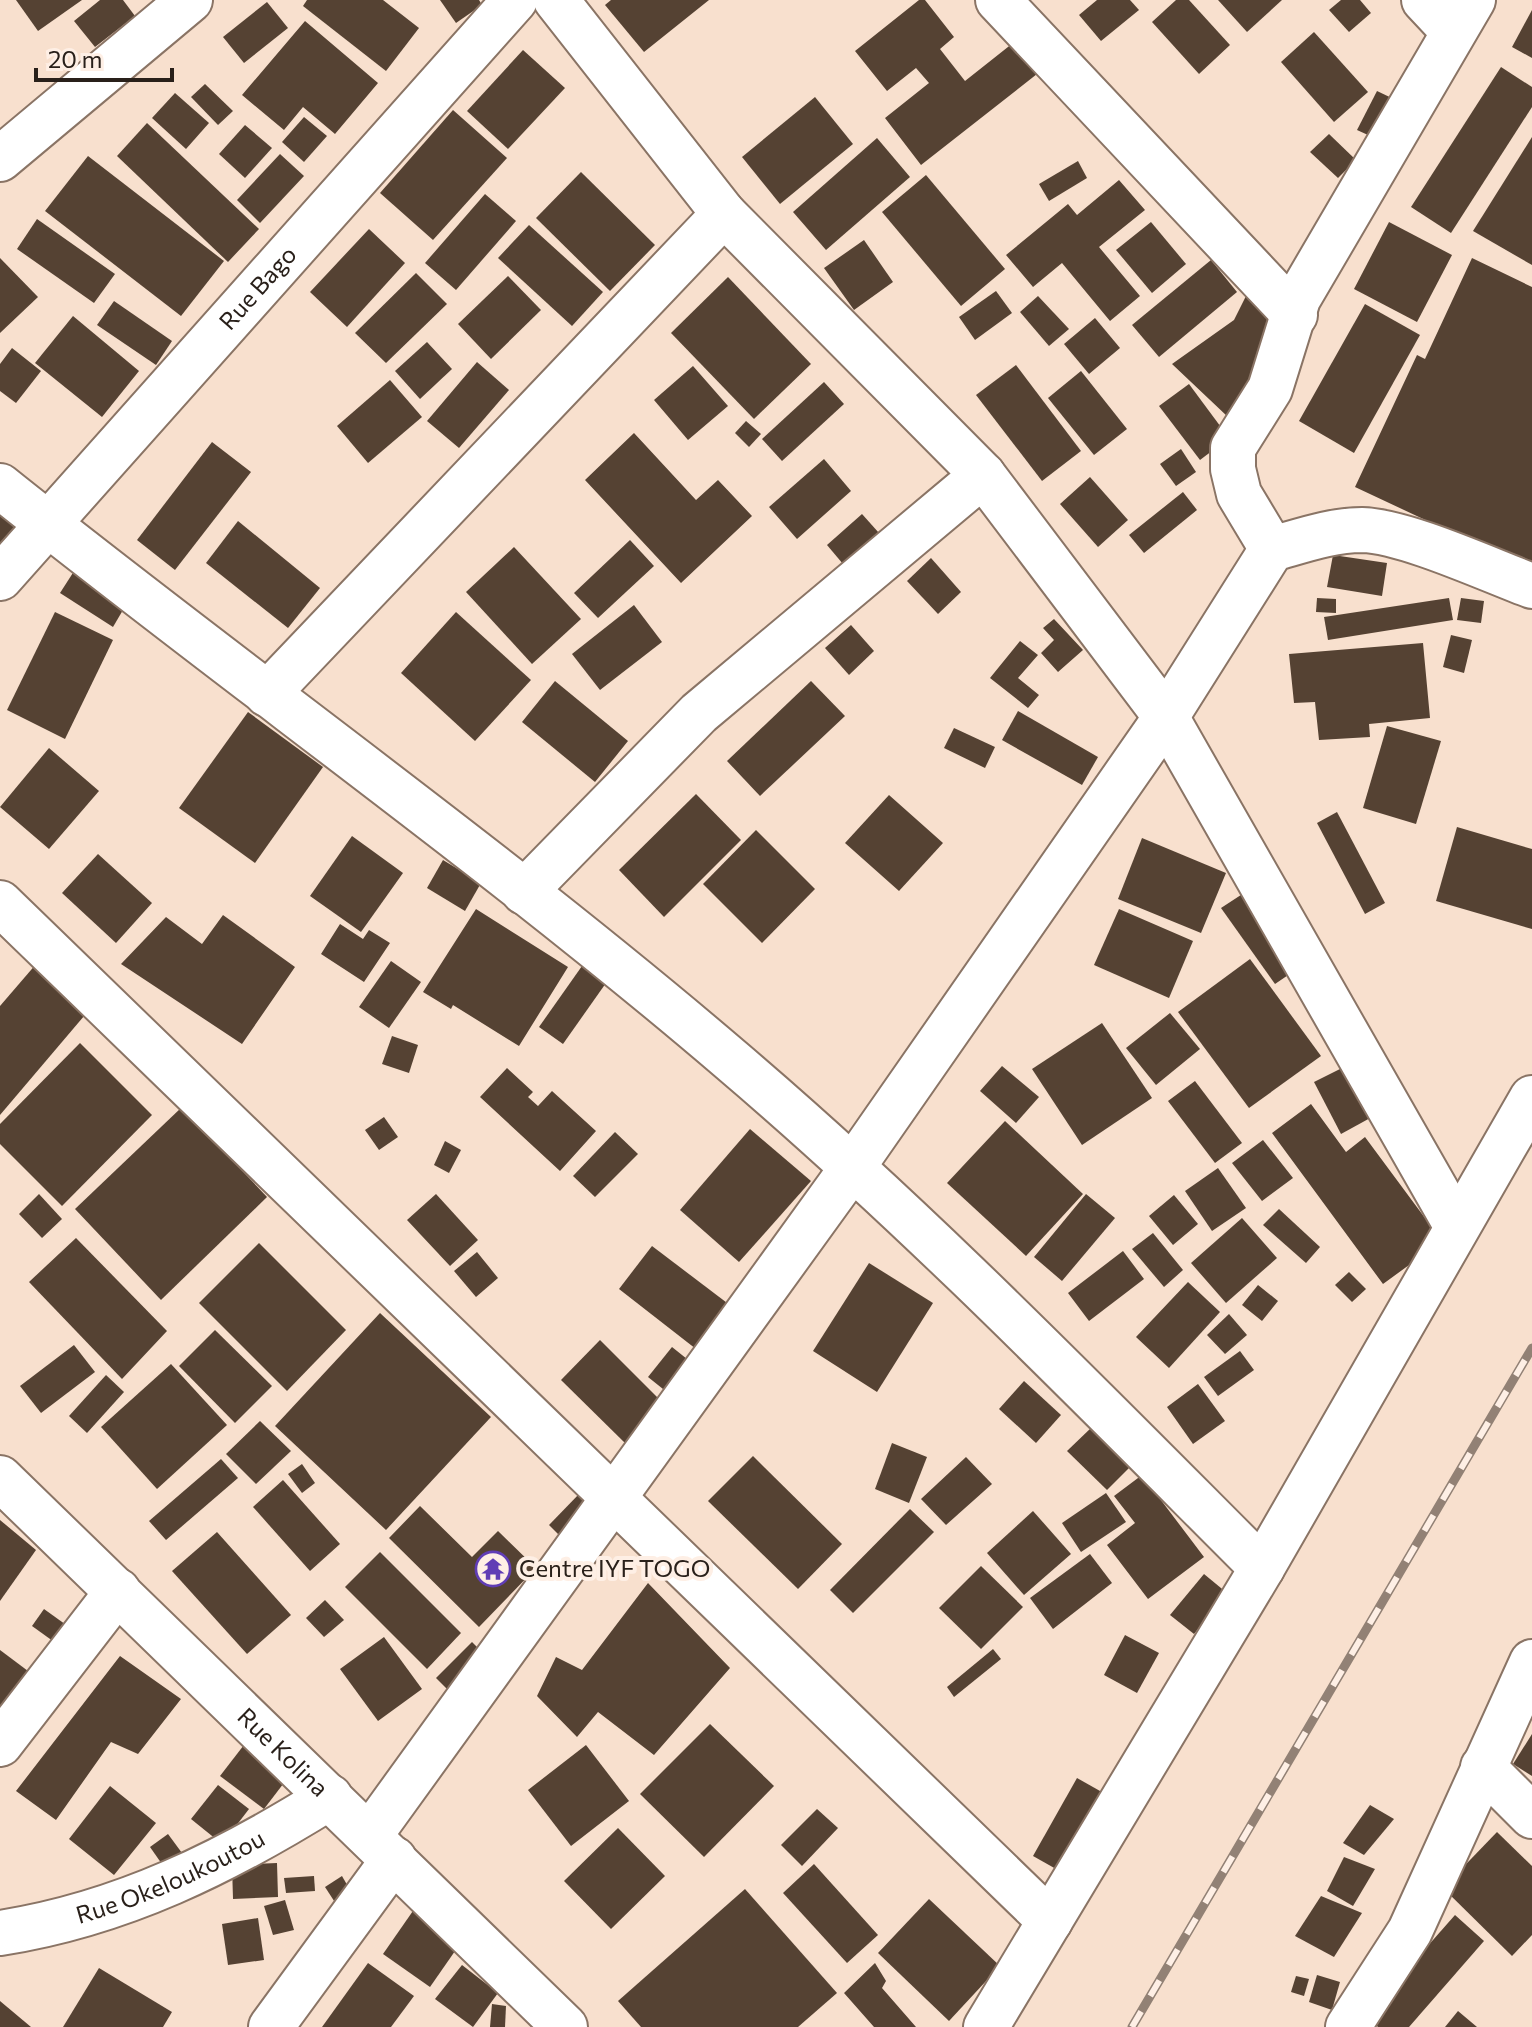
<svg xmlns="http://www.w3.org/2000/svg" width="1532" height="2027" font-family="Commissioner,sans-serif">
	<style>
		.building { fill: #554233 }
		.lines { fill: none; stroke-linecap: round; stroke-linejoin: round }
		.street-casing { stroke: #8a7465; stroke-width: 48 }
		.street { stroke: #fff; stroke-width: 44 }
		.rail-casing { stroke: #928175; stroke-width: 9 }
		.rail { stroke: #feefe5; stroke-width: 6; stroke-dasharray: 18; stroke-linecap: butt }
		.labels { text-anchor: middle; stroke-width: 8; stroke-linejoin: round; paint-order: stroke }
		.street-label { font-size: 24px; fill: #29201a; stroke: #feefe5 }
		.poi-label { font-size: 24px; fill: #29201a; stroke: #feefe5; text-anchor: start }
	</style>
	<rect width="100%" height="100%" fill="#f8e0ce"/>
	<!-- building -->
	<g class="building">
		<path d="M16,0H82L38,31Z"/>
		<path d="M100,0H123L135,16L95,47L74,21Z"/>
		<path d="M307,0H383L419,28L386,71L303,6Z"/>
		<path d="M440,0H479L482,5L456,23Z"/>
		<path d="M611,0H709L644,52L605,5Z"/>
		<path d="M919,0H925L954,37L940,49L965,81L1013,43L1037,74L921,165L885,118L929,83L916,68L887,91L855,51Z"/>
		<path d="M1097,0H1130L1139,10L1101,41L1079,15Z"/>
		<path d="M1176,0H1189L1230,45L1199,74L1152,22Z"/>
		<path d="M1218,0H1282L1247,32Z"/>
		<path d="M1341,0H1360L1371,13L1349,32L1329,10Z"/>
		<path d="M267,2L288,28L244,63L223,37Z"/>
		<path d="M1532,10V58L1512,47Z"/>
		<path d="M305,21L378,83L335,134L303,107L284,130L242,95Z"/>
		<path d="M1314,32L1368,92L1334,122L1281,62Z"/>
		<path d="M523,50L565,88L508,149L467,111Z"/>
		<path d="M1501,67L1532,87V107L1451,233L1411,207Z"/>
		<path d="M205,84L233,111L218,125L191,97Z"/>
		<path d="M1377,91L1398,101L1379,140L1357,130Z"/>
		<path d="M175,93L209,123L186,149L152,118Z"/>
		<path d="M815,97L853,144L780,204L742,157Z"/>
		<path d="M453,110L507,158L433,240L380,193Z"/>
		<path d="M304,117L327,136L304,162L282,142Z"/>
		<path d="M147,123L259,229L228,262L117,156Z"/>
		<path d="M245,125L272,148L245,178L219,154Z"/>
		<path d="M1329,134L1356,160L1338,178L1310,152Z"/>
		<path d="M1532,137V265L1473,231Z"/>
		<path d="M877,138L910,177L826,250L793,212Z"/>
		<path d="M280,154L304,176L260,223L237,200Z"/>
		<path d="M88,156L224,261L181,316L45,211Z"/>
		<path d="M1078,161L1087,178L1049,201L1039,184Z"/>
		<path d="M581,172L655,245L610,291L536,218Z"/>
		<path d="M926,175L1005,269L961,306L882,212Z"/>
		<path d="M1119,180L1145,210L1099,247L1140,296L1110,321L1062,263L1033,287L1006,255L1068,204L1077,215Z"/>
		<path d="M485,194L516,221L456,290L425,263Z"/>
		<path d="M37,219L115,274L94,303L17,249Z"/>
		<path d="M1151,222L1186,264L1152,293L1116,250Z"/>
		<path d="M1389,222L1452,255L1417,322L1354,289Z"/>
		<path d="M529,225L603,292L572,326L498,258Z"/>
		<path d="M369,229L405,263L347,327L310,292Z"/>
		<path d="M864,240L893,282L854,310L824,268Z"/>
		<path d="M0,258L38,297L0,333Z"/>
		<path d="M1472,258L1532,287V570L1355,487L1417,355L1425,359Z"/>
		<path d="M1211,260L1237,292L1159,357L1132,325Z"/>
		<path d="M416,273L447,304L386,363L355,333Z"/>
		<path d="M508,276L541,310L491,359L458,324Z"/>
		<path d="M728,277L811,364L754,419L671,333Z"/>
		<path d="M996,291L1012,313L975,340L959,317Z"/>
		<path d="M1247,294L1281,332L1228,417L1172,364L1234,320Z"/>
		<path d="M1038,296L1069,329L1049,346L1020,312Z"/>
		<path d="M114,301L172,341L156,365L97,325Z"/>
		<path d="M1365,304L1420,335L1354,453L1299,421Z"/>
		<path d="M73,316L139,371L102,417L35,363Z"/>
		<path d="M1095,318L1120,348L1089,374L1064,344Z"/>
		<path d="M427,342L452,369L420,399L395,371Z"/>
		<path d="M12,348L41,371L16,403L0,391V364Z"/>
		<path d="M477,362L509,390L459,448L427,421Z"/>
		<path d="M1016,365L1081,451L1042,481L976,395Z"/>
		<path d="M693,366L728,406L688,440L654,400Z"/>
		<path d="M1081,371L1127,429L1094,455L1048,398Z"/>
		<path d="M390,380L422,417L368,463L337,426Z"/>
		<path d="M824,382L844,404L782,461L762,439Z"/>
		<path d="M1189,384L1229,438L1200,460L1159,406Z"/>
		<path d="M746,421L761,434L749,447L735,433Z"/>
		<path d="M634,433L696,500L718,480L752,516L681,583L585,480Z"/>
		<path d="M212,442L251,472L175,570L137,540Z"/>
		<path d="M1181,449L1196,472L1176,486L1160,464Z"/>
		<path d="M824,459L851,491L797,539L769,507Z"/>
		<path d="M1090,477L1128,520L1098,547L1060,504Z"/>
		<path d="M1183,492L1197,510L1144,553L1129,535Z"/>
		<path d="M0,507L19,522L0,546Z"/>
		<path d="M862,514L879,533L843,564L827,545Z"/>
		<path d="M238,521L320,588L288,628L206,563Z"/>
		<path d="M630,540L654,566L598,618L574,593Z"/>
		<path d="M514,547L581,619L532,664L466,592Z"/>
		<path d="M1333,555L1387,563L1382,596L1327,587Z"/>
		<path d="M931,558L961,592L938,614L907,581Z"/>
		<path d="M78,565L130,598L113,627L60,593Z"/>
		<path d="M1317,598L1336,599V613L1316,612Z"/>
		<path d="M1449,598L1453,620L1328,640L1324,617Z"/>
		<path d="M1461,598L1484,601L1481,623L1457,620Z"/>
		<path d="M634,605L662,642L600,690L572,654Z"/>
		<path d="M55,612L113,640L65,739L7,710Z"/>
		<path d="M456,612L531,680L475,741L401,673Z"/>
		<path d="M1054,619L1083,650L1058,672L1041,653L1054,640L1043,628Z"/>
		<path d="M851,625L874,651L849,675L825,648Z"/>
		<path d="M1451,635L1472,640L1464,673L1443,667Z"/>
		<path d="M1020,641L1038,655L1018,678L1039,695L1028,708L990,678Z"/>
		<path d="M1423,643L1430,718L1369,724L1370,737L1319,740L1315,702L1294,703L1289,654Z"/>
		<path d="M555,681L628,741L595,782L522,722Z"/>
		<path d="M811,681L845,716L760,796L727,761Z"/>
		<path d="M1018,711L1098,757L1082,785L1002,740Z"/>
		<path d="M248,712L323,767L255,863L179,808Z"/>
		<path d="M1387,726L1441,741L1416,824L1363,808Z"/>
		<path d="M954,728L995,747L985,768L944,748Z"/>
		<path d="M49,748L99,791L49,849L0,807Z"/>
		<path d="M696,794L741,840L664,917L619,870Z"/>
		<path d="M889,795L943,843L899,891L845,843Z"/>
		<path d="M1337,812L1385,903L1365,914L1317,823Z"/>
		<path d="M1457,827L1532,849V929L1436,901Z"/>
		<path d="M756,830L815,889L762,943L703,884Z"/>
		<path d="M352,836L403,873L361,932L310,896Z"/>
		<path d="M1142,838L1226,873L1201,933L1118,899Z"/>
		<path d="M98,854L152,903L116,943L62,893Z"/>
		<path d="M443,860L481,883L465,911L427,888Z"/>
		<path d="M1247,891L1300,967L1275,984L1221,908Z"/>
		<path d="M476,909L568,967L519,1046L453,1005L451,1009L423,992Z"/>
		<path d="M1119,909L1193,941L1169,998L1094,965Z"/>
		<path d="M223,915L295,967L242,1044L121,964L166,917L202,944Z"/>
		<path d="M340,924L363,939L369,930L390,943L364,982L321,954Z"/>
		<path d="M1250,959L1321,1056L1249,1108L1178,1012Z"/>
		<path d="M391,961L421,982L389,1028L359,1007Z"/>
		<path d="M37,963L90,1009L0,1115V1006Z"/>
		<path d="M582,966L606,983L563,1044L539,1027Z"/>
		<path d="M1170,1013L1200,1049L1156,1085L1126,1048Z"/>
		<path d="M1102,1023L1152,1098L1082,1145L1032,1069Z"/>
		<path d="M392,1036L418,1045L409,1073L382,1064Z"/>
		<path d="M80,1043L152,1115L62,1206L0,1144V1124Z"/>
		<path d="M1002,1066L1039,1097L1016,1123L980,1091Z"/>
		<path d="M1346,1066L1372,1117L1341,1134L1314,1082Z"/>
		<path d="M507,1068L533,1092L528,1097L538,1106L552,1091L596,1131L560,1171L480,1097Z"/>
		<path d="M1195,1081L1242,1143L1215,1163L1168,1101Z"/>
		<path d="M1311,1104L1346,1152L1365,1137L1442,1241L1383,1284L1272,1133Z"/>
		<path d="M182,1107L267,1197L161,1300L75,1209Z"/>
		<path d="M384,1117L398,1137L379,1150L365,1130Z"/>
		<path d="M1005,1121L1083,1194L1026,1256L947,1183Z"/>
		<path d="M750,1129L811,1181L739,1262L680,1210Z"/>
		<path d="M615,1132L638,1154L595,1197L573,1176Z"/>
		<path d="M1263,1140L1293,1178L1262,1201L1232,1163Z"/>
		<path d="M445,1141L461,1150L449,1173L434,1165Z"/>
		<path d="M1218,1168L1246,1208L1212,1231L1185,1191Z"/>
		<path d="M39,1194L62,1219L42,1238L19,1214Z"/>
		<path d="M436,1194L478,1240L450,1266L407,1220Z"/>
		<path d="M1086,1194L1115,1218L1062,1281L1034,1257Z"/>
		<path d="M1174,1195L1198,1224L1173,1245L1149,1216Z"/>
		<path d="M1279,1209L1320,1247L1306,1263L1263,1225Z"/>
		<path d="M1242,1218L1277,1258L1226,1303L1191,1263Z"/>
		<path d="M1153,1233L1183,1270L1164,1287L1132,1249Z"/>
		<path d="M76,1238L167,1331L122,1379L29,1282Z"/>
		<path d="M259,1243L346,1330L287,1391L199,1303Z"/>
		<path d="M652,1246L739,1312L705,1356L619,1289Z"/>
		<path d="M1123,1251L1144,1279L1089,1321L1068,1293Z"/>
		<path d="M477,1252L498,1278L476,1297L454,1271Z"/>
		<path d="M869,1263L933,1303L877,1392L813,1351Z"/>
		<path d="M1349,1272L1366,1289L1352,1302L1335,1285Z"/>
		<path d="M1188,1282L1220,1312L1169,1368L1136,1337Z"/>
		<path d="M1258,1285L1278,1301L1262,1321L1242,1305Z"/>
		<path d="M380,1313L491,1417L386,1530L275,1426Z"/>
		<path d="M1229,1314L1247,1335L1225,1354L1207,1335Z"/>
		<path d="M215,1330L272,1386L235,1423L179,1366Z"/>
		<path d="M600,1340L665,1405L626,1444L561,1380Z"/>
		<path d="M74,1345L95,1372L41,1413L20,1386Z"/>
		<path d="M672,1347L697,1367L673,1397L648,1377Z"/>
		<path d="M1240,1351L1254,1370L1218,1396L1204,1377Z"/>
		<path d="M171,1364L227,1425L157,1489L101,1427Z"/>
		<path d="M106,1375L124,1392L87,1433L69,1416Z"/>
		<path d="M1024,1381L1061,1415L1036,1443L999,1409Z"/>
		<path d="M1198,1384L1225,1421L1193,1444L1167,1407Z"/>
		<path d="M260,1421L291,1451L256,1484L226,1454Z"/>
		<path d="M1092,1427L1132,1465L1107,1490L1067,1451Z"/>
		<path d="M892,1443L927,1457L909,1503L875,1489Z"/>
		<path d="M753,1456L842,1544L798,1589L708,1501Z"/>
		<path d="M966,1457L992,1484L946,1525L921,1499Z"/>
		<path d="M221,1459L238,1478L166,1540L149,1521Z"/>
		<path d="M302,1464L315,1483L302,1493L288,1474Z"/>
		<path d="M1142,1475L1204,1557L1148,1599L1107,1545L1135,1523L1114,1496Z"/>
		<path d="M283,1480L340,1544L310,1571L253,1507Z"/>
		<path d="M580,1493L599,1511L568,1544L549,1525Z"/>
		<path d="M1106,1493L1126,1522L1081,1552L1062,1523Z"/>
		<path d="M420,1506L472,1557L498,1531L536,1568L479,1627L389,1538Z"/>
		<path d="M910,1509L934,1532L853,1613L830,1590Z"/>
		<path d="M1033,1511L1071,1554L1024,1595L987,1553Z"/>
		<path d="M0,1520L36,1550L0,1601Z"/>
		<path d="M217,1532L291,1615L247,1654L172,1571Z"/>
		<path d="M380,1552L461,1633L427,1669L345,1587Z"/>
		<path d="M1090,1554L1112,1583L1053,1629L1030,1598Z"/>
		<path d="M981,1566L1023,1607L981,1649L939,1608Z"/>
		<path d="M1204,1574L1227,1593L1194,1634L1170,1615Z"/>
		<path d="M648,1583L730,1668L654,1755L598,1712L577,1737L537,1696L556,1657L582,1670Z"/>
		<path d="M325,1600L344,1620L324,1637L306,1618Z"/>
		<path d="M44,1609L69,1627L57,1644L32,1626Z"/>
		<path d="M1125,1635L1159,1653L1137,1693L1104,1675Z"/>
		<path d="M384,1637L422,1689L378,1721L340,1669Z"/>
		<path d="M472,1642L489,1659L453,1695L436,1678Z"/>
		<path d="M993,1649L1001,1659L954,1697L947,1687Z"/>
		<path d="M0,1650L28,1671L0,1710Z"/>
		<path d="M120,1656L181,1699L138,1754L111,1742L56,1820L16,1791Z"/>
		<path d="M710,1724L774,1786L704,1857L640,1794Z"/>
		<path d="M1532,1734V1776L1513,1764Z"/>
		<path d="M247,1741L290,1775L264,1809L220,1776Z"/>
		<path d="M586,1745L629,1801L571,1846L528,1790Z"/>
		<path d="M1077,1778L1116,1800L1072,1878L1033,1856Z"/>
		<path d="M218,1785L249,1809L222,1844L191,1819Z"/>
		<path d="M110,1786L156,1823L114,1875L69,1839Z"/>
		<path d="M1370,1805L1394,1819L1364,1855L1343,1843Z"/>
		<path d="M817,1809L838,1828L802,1866L781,1845Z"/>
		<path d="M618,1828L665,1876L611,1929L564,1881Z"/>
		<path d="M1497,1832L1532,1866V1935L1512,1956L1443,1888Z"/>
		<path d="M168,1834L182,1853L164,1867L150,1847Z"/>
		<path d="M1344,1857L1375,1869L1353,1906L1327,1891Z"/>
		<path d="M277,1863L278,1897L233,1899L232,1865Z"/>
		<path d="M814,1864L878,1935L847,1963L783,1893Z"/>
		<path d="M314,1876L315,1891L286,1893L284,1878Z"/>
		<path d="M342,1876L354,1897L338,1907L325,1887Z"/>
		<path d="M745,1889L837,1993L798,2027H641L618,2001Z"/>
		<path d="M1321,1896L1362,1913L1334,1957L1295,1936Z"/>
		<path d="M929,1899L1000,1966L949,2021L878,1953Z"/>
		<path d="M285,1900L294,1930L273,1935L264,1906Z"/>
		<path d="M415,1908L462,1941L430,1987L383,1954Z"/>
		<path d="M1455,1915L1484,1941L1409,2027H1378L1366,2016Z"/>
		<path d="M258,1918L264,1960L228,1965L222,1924Z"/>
		<path d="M368,1963L414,1996L391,2027H322Z"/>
		<path d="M875,1963L886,1981L882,1988L916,2027H874L844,1993Z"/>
		<path d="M462,1965L498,1993L473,2027L435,1999Z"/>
		<path d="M99,1968L172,2012L163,2027H63Z"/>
		<path d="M1317,1975L1340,1982L1332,2010L1309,2002Z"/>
		<path d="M1296,1976L1309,1979L1304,1996L1291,1992Z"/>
		<path d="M0,2001L31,2027H0Z"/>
		<path d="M492,2004L506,2006L505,2027H490Z"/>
		<path d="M1458,2011L1477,2027H1445Z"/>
	</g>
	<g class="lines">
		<!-- street casing -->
		<g class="street-casing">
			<g id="street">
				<path d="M556,0L724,214L983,475L1166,717L1456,1225"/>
				<path d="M998,0L1295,315"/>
				<path d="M1424,0L1453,31"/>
				<path d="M0,159L190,0"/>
				<path d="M0,486C241,679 495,858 730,1059C917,1218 1089,1395 1262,1568"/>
				<path d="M1272,549L1239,494L1233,469V448L1270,389L1298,299L1473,0"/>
				<path id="s1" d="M0,578L515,0"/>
				<path d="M267,694L724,214"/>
				<path d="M524,892L699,713L983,475"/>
				<path d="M0,903L1050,1921"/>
				<path id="s2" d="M0,1478L565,2027"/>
				<path d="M0,1744L118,1591"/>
				<path d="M1483,1767L1532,1816"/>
				<path d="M370,1835L852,1168L1166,717L1272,549C1301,541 1331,530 1362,530C1405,531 1489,570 1532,586"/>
				<path id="s3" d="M0,1933C122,1914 226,1862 330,1797"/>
				<path d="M271,2027L394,1859"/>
				<path d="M986,2027L1262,1568L1532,1098"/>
				<path d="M1348,2027L1410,1931L1532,1662"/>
			</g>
		</g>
		<!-- street -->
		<use href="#street" class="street"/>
		<!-- rail casing -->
		<g class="rail-casing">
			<path id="rail" d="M1132,2027L1532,1348"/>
		</g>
		<!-- rail -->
		<use href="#rail" class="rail"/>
	</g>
	<!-- icons -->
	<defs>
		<g id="temple-ring" transform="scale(1.8)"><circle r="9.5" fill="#feefe5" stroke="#603db5" stroke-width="1.5"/><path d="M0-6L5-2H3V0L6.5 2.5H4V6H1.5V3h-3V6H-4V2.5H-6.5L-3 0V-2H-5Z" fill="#603db5"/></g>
	</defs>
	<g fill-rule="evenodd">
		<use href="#temple-ring" x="493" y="1569"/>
	</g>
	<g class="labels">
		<!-- street labels -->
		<g class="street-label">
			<text dy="8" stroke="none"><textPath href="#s1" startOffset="388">Rue Bago</textPath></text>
			<text dy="8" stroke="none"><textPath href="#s2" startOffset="394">Rue Kolina</textPath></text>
			<text dy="8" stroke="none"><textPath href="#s3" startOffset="180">Rue Okeloukoutou</textPath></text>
		</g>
		<!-- poi labels -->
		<g class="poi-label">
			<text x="519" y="1577">Centre IYF TOGO</text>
		</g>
	</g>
	<!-- scale -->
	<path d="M36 68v12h136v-12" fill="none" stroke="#29201a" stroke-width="4"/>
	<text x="48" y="68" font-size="24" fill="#29201a" stroke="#feefe5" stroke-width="6" paint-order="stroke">20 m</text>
</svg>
